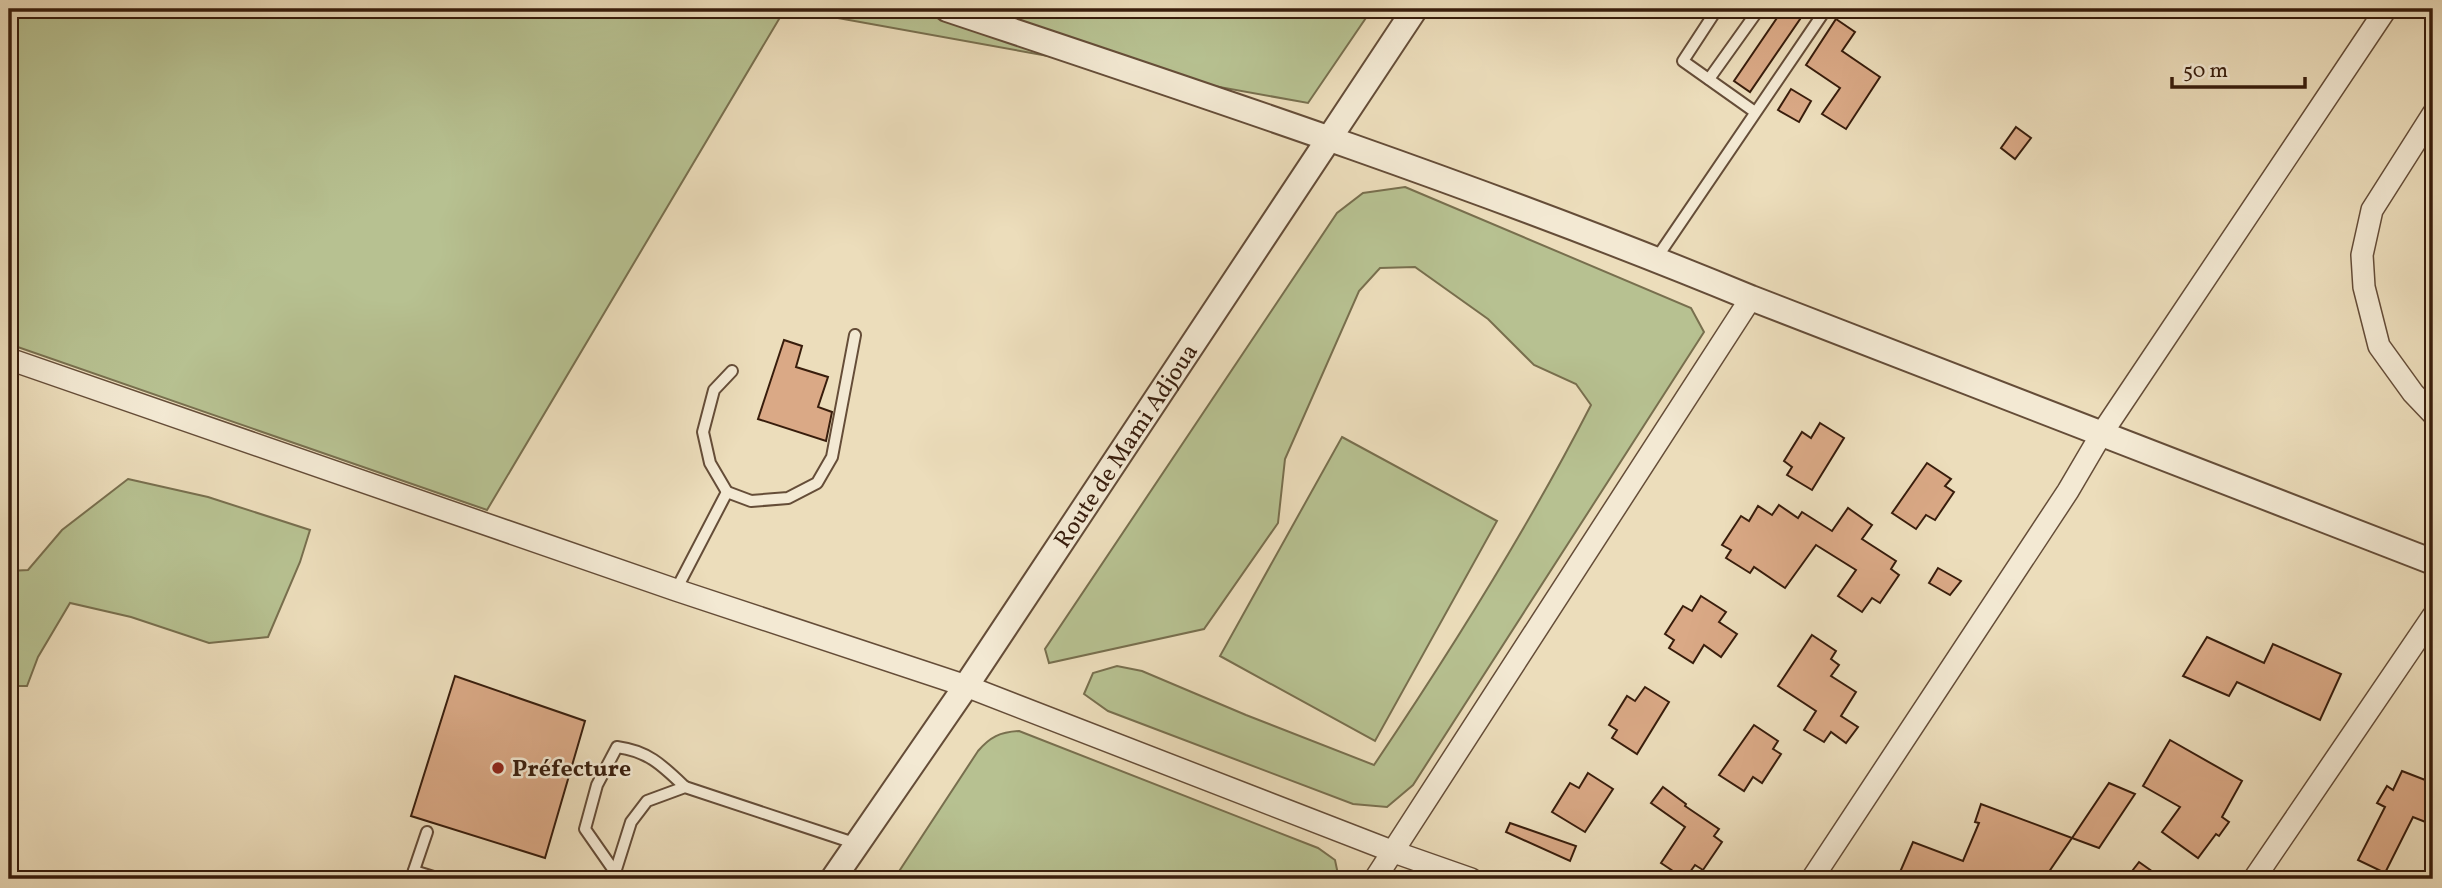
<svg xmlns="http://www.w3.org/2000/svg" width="2442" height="888" font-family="Vollkorn,serif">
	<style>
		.green { fill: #b7c191; stroke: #786f4e; stroke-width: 2 }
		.building { fill: #daa986; stroke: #381d0c; stroke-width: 2 }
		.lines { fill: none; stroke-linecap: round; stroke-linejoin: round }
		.service-casing { stroke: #654d38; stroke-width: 14 }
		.minor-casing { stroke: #654d38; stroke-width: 24 }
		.tertiary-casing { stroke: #654d38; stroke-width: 28 }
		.service { stroke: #f3e9d3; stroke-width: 10 }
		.minor { stroke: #f3e9d3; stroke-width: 21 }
		.tertiary { stroke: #f3e9d3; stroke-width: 24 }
		.poi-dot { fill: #8f2418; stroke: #f3e9d3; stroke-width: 2.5 }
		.labels { text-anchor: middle; stroke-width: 5; stroke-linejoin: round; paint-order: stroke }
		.street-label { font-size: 24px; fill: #381d0c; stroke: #f3e9d3 }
		.poi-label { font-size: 24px; font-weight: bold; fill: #381d0c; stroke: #f3e9d3; text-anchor: start }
	</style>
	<rect width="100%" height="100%" fill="#ecddbb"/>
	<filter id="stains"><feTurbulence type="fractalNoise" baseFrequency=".00286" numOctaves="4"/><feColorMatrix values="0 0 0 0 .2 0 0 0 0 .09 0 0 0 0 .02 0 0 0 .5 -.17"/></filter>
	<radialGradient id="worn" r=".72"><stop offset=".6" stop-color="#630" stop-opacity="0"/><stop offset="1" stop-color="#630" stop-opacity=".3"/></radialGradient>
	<!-- green -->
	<g class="green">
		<path d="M9,9H785L487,510L9,344Z"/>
		<path d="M788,9H1372L1308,103Z"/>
		<path d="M1405,187L1691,308L1704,332L1413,785L1387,807L1353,804L1108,711L1084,694L1093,673L1117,666L1142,671L1246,715L1374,765C1452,649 1527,530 1591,405L1576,384L1534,365L1488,319L1415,267L1380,268L1359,291L1285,459L1278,523L1204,629L1049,663L1045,649L1337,213L1363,193Z"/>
		<path d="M1342,437L1497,521L1375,741L1220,656Z"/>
		<path d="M128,479L208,497L310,530L300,562L268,637L209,643L131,617L70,603L38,657L27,686H9V571L28,570L62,530Z"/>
		<path d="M1019,731L1318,848L1335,860L1339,879H894L978,751C990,737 1000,732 1019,731Z"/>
	</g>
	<!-- building -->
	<g class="building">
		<path d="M1783,9H1807L1750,92L1734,81Z"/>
		<path d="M1836,19L1855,32L1842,51L1880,77L1846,129L1822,114L1840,88L1806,65Z"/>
		<path d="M1791,89L1811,101L1799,122L1778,110Z"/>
		<path d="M2016,127L2031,138L2015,159L2001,148Z"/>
		<path d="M784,340L802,346L796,367L828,377L818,407L832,412L826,441L758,419Z"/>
		<path d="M1820,423L1844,438L1812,490L1787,475L1792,467L1784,461L1802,432L1811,438Z"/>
		<path d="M1927,463L1951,479L1945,486L1954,492L1935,520L1926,515L1916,529L1892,513Z"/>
		<path d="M1779,505L1798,518L1802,512L1832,531L1848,508L1872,525L1862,539L1896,561L1891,569L1899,575L1880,603L1872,598L1862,612L1838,596L1856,570L1816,545L1785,588L1754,567L1750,573L1726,558L1731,550L1722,545L1741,516L1749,521L1758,506L1772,515Z"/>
		<path d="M1938,568L1961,581L1950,595L1929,583Z"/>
		<path d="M1701,596L1726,612L1719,622L1737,634L1721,657L1704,645L1693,663L1669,648L1674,640L1665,634L1683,606L1692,611Z"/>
		<path d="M1812,635L1836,651L1831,659L1839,665L1831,676L1856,692L1841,716L1858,727L1846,743L1831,732L1824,742L1804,730L1816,711L1778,686Z"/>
		<path d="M2207,637L2264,663L2273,644L2341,674L2320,720L2237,682L2229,696L2183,676Z"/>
		<path d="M455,676L585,721L545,858L411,816Z"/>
		<path d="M1645,687L1669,702L1637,754L1612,738L1617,730L1609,725L1627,696L1635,701Z"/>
		<path d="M1754,725L1778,741L1773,749L1781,754L1762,783L1753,777L1744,791L1719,775Z"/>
		<path d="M2170,740L2242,781L2222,817L2229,822L2219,836L2216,834L2198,858L2162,832L2180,807L2143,786Z"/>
		<path d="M2402,771L2433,783V825L2413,817L2385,873L2358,860L2385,807L2377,803L2387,786L2393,790Z"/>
		<path d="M1588,773L1613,789L1585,832L1552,812L1570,783L1579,788Z"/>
		<path d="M2109,783L2135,794L2099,848L2072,838L2044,879H1897L1913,842L1963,861L1979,823L1975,822L1981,804L2072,838Z"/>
		<path d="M1663,787L1686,804L1685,806L1719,829L1714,836L1722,842L1703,870L1695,865L1685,879L1661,863L1685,827L1651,803Z"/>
		<path d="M1510,823L1576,846L1570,861L1506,832Z"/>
		<path d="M2139,862L2163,879H2126Z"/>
	</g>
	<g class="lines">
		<!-- service casing -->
		<g class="service-casing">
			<g id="service">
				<path d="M1717,9L1683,61L1755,112"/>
				<path d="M1709,79L1759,9"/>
				<path d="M1656,259L1826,9"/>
				<path d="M727,492L710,463L703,432L714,390L732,371"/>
				<path d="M676,590L727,492L751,501L788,498L817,483L832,457L855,335"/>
				<path d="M414,871L440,879"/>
				<path d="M615,872L585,829L597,785L617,747C648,751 662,765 685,787"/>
				<path d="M411,879L427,832"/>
				<path d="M613,879L631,822L647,801L685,787L857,844"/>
			</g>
		</g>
		<!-- minor casing -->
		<g class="minor-casing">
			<g id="minor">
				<path d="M2433,114L2372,210L2362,255L2364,287L2379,346L2413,393L2433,414"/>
				<path d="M9,359L676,590L966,686L1394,852L1471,879"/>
				<path d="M1375,879L1751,298"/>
				<path d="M1812,879L2068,491L2102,433L2386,9"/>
				<path d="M2254,879L2433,616"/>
			</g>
		</g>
		<!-- tertiary casing -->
		<g class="tertiary-casing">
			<g id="tertiary">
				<path d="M947,9C1217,99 1487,189 1751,298L2433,562"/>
				<path id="s1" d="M833,879L966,686L1415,9"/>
			</g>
		</g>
		<!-- service -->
		<use href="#service" class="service"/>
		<!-- minor -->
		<use href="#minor" class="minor"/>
		<!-- tertiary -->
		<use href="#tertiary" class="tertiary"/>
	</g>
	<!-- markers -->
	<circle class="poi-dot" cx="498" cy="768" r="7"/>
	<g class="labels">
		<!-- street labels -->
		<g class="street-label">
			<text dy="8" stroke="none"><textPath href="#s1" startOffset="523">Route de Mami Adjoua</textPath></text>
		</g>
		<!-- poi labels -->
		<g class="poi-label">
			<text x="512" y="776">Préfecture</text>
		</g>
	</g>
	<!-- margin -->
	<rect width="2442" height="888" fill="none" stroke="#ecddbb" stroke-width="35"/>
	<rect x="10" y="10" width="2421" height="867" fill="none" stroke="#381d0c" stroke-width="3.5"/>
	<rect x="18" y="18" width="2407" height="853" fill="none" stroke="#381d0c" stroke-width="2"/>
	<!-- scale -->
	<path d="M2172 77v10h133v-10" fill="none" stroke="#381d0c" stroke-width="3.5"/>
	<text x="2183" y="77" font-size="21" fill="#381d0c" stroke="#f3e9d3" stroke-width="5" paint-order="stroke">50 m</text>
	<rect width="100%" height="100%" filter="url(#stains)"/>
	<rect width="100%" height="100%" fill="url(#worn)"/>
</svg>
